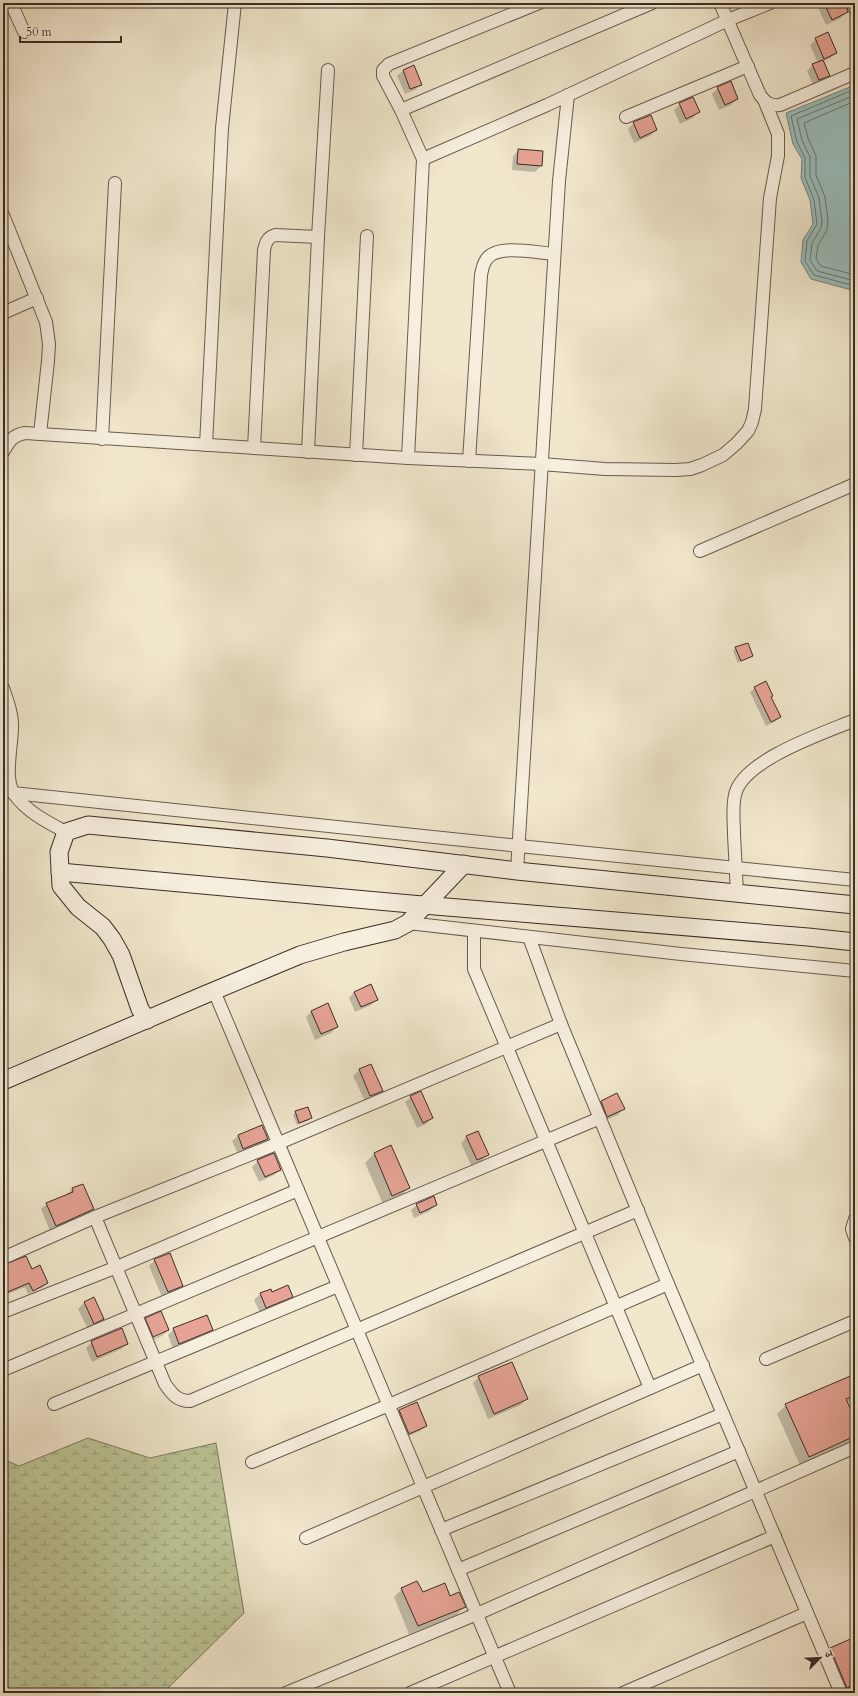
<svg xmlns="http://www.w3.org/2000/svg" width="858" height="1696" font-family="Cardo,'Noto Serif Devanagari',serif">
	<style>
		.wetland { fill: url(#wetland-marsh); stroke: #7c795f }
		.water { fill: #9bbfbd; stroke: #758581 }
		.shadow { fill: #0003; fill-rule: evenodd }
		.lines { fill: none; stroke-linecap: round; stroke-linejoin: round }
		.shore { stroke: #6b7672; stroke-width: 1 }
		.building { fill: #e7a496; stroke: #3b2d27 }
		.street-casing { stroke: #685c50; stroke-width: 14 }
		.secondary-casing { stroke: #3b2d27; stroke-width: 19 }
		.street { stroke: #f6efde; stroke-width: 12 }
		.secondary { stroke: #f6efde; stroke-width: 17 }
	</style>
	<defs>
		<pattern id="wetland-marsh" width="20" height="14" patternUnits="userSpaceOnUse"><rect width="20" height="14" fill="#bcc597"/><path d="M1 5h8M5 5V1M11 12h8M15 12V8" fill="none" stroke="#9aa07b"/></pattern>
	</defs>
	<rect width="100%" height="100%" fill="#f1e7cd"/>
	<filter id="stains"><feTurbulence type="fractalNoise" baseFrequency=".005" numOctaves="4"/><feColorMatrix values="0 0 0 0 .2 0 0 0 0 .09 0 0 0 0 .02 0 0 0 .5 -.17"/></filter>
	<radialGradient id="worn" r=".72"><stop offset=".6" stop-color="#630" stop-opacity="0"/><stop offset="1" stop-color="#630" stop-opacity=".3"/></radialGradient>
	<!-- wetland -->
	<path class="wetland" d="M88,1438L150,1458L216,1443L244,1613L163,1693H3V1459L19,1466Z"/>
	<!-- water -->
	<path class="water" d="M855,85V291L811,279L801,262L803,240L813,224L810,200L801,178L802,159L793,144L786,113Z"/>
	<!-- shadow -->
	<g class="shadow">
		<path d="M816,3H843L847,12L841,18L826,25Z"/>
		<path d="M816,39L836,53L830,58L823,62L828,75L823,81L813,85L807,71L813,65L818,63L810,45Z"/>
		<path d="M403,71L420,85L415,90L405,94L397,76Z"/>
		<path d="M718,88L737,99L731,105L719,110L712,94Z"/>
		<path d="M680,104L698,112L693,118L680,124L674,110Z"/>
		<path d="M634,123L656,130L650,136L634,143L628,129Z"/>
		<path d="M519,150L542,152L541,166L535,172L512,170L513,156Z"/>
		<path d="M736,648L752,656L738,663L733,651Z"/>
		<path d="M755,688L770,697L780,717L776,721L766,726L750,692Z"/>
		<path d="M354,992L377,1000L371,1005L355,1012L349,998Z"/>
		<path d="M312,1011L337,1027L331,1033L315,1040L306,1017Z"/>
		<path d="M370,1065L381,1090L376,1096L365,1101L353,1076L359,1070Z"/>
		<path d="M411,1097L432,1118L426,1124L417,1128L405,1102Z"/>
		<path d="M601,1101L623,1109L618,1115L601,1122L595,1107Z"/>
		<path d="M296,1112L311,1118L308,1121L297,1125L293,1115Z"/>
		<path d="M238,1136L267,1139L261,1145L238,1154L232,1141Z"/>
		<path d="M467,1137L487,1155L482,1161L471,1165L461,1143Z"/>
		<path d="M391,1147L408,1188L400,1197L383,1204L365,1163L374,1154Z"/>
		<path d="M258,1161L280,1170L274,1175L259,1182L252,1167Z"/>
		<path d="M82,1185L93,1209L87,1215L50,1231L41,1209L47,1204L66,1195L72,1189Z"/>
		<path d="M417,1205H436L430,1211L414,1218L411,1210Z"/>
		<path d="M155,1260L182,1286L176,1291L162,1297L149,1266Z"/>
		<path d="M3,1266L31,1271L47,1283L43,1287L28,1294L25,1287L3,1296Z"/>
		<path d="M270,1290L272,1294L292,1296L286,1302L260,1313L254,1300L260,1294Z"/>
		<path d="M93,1299L103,1319L97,1325L88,1329L78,1309L84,1303Z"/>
		<path d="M146,1319L168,1330L162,1336L148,1342L140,1325ZM163,1332V1334L149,1340L148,1338Z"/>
		<path d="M174,1329L212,1330L206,1336L173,1349L168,1335Z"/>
		<path d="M92,1342L127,1343L121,1349L92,1362L86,1348Z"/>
		<path d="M855,1375V1399L847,1403L855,1422V1438L851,1442L800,1465L777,1414L786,1405Z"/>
		<path d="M479,1377L526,1399L521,1405L488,1419L473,1383Z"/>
		<path d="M399,1411L426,1426L420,1431L403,1439L394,1417Z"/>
		<path d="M402,1589L422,1594L464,1607L456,1615L409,1634L394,1597Z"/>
		<path d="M855,1638V1689L845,1693L822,1658L831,1649Z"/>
	</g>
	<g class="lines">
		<!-- shore -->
		<g class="shore">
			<path d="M855,89L791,116L797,142L805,158V177L814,200L817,224L807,241L805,261L814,275L855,286"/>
			<path d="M855,95L797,119L802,140L810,157V176L819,198L822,222L821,228L812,243L810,260L817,271L855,281"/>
			<path d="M855,101L804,123L808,138L816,156V175L825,197L828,221L827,230L818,245L816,259L821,266L855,275"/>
		</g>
	</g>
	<!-- building -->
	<g class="building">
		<path d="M824,3H845L848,12L832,20Z"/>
		<path d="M828,32L837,53L824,59L815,38Z"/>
		<path d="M823,60L830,76L819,80L812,64Z"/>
		<path d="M414,65L422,85L410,89L403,70Z"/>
		<path d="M731,81L738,99L725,105L717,87Z"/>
		<path d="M693,97L700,112L686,119L679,103Z"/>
		<path d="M651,115L657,130L640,138L633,122Z"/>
		<path d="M518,149L543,151L542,166L517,164Z"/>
		<path d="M748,643L753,656L741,661L735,647Z"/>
		<path d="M766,681L773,696L771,697L781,717L771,722L754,687Z"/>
		<path d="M371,984L378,1000L361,1007L354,992Z"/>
		<path d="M328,1003L338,1027L321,1034L311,1011Z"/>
		<path d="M371,1064L383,1091L370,1096L359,1069Z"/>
		<path d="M421,1091L433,1118L423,1123L410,1096Z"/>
		<path d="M617,1093L625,1109L607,1117L601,1101Z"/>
		<path d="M308,1107L312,1118L299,1123L295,1111Z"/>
		<path d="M262,1125L268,1139L243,1149L238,1135Z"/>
		<path d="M478,1131L489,1155L477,1160L466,1136Z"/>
		<path d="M391,1145L410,1188L392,1196L374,1153Z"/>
		<path d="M274,1153L281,1170L265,1177L257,1160Z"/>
		<path d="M83,1184L94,1209L56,1226L46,1203L73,1192L72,1188Z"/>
		<path d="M434,1196L437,1205L420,1213L416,1204Z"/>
		<path d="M170,1253L183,1286L168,1292L154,1259Z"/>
		<path d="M26,1256L32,1269L40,1265L48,1283L33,1291L29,1283L3,1294V1265Z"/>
		<path d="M288,1285L293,1297L266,1308L260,1293L271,1289L272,1292Z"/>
		<path d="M94,1297L104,1319L94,1324L84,1302Z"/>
		<path d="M161,1311L169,1330L153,1337L145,1318Z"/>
		<path d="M207,1315L213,1330L179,1344L173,1328Z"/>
		<path d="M122,1328L128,1344L97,1357L91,1341Z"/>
		<path d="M512,1362L528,1399L494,1414L478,1376Z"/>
		<path d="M855,1374V1395L846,1399L855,1419V1436L809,1457L785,1404Z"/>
		<path d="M417,1402L427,1426L409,1434L399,1410Z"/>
		<path d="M417,1581L423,1592L445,1583L450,1596L459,1592L466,1607L418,1626L401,1588Z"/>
		<path d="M855,1637V1684L847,1688L830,1648Z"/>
	</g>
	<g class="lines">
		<!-- street casing -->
		<g class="street-casing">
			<g id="street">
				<path d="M11,3L24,32"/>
				<path d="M720,3L760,95C766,103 770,106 780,105L855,73"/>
				<path d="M852,3L855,9"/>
				<path d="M401,110L652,3"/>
				<path d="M626,117L748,66"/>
				<path d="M423,159L547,105L728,20L770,3"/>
				<path d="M3,215L46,322L49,344L48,361L40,434"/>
				<path d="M3,313L37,298"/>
				<path d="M102,439L115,183"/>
				<path d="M206,445L222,128L235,3"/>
				<path d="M254,448L264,250C266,242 267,238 275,235L318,237"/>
				<path d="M3,452C9,441 13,435 25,433L408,458L541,464L605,469L676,470L690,469L702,465L723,455L736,444L748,431L752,422L755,409L770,198L778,156V134L765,102"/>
				<path d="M308,452L318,237L328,70"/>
				<path d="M356,455L367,236"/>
				<path d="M408,458L423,159L401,110L383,76V70L389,64L539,3"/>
				<path d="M469,461L481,275C482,270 483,264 486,260C496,243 537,253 554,254"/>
				<path d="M700,551L855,484"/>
				<path d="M3,688C7,700 12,711 12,724C13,742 3,778 14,794C27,812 47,822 66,832"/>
				<path d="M13,793L519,846L855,880"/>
				<path d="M517,871L559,181L568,95"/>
				<path d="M737,893C736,873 735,854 734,835C734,822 732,808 735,795C742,760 824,733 855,720"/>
				<path d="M408,923L681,954L855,971"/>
				<path d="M474,931V969L650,1388"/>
				<path d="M529,937L561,1024L668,1284L841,1693"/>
				<path d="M214,991L510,1693"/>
				<path d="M95,1217L165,1384C172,1394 177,1401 190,1401L638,1210"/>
				<path d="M855,1219L852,1229L855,1238"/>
				<path d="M3,1258L95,1217L279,1143L561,1024"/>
				<path d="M3,1312L117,1267L298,1190"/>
				<path d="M766,1359L855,1321"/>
				<path d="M3,1370L600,1118"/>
				<path d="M54,1404L338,1286"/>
				<path d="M252,1462L389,1405L668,1284"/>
				<path d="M441,1530L723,1414"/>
				<path d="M306,1538L703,1365"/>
				<path d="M458,1570L739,1451"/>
				<path d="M286,1693L477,1614L855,1447"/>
				<path d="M410,1693L775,1536"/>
				<path d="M623,1693L807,1613"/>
				<path d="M853,1693L855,1692"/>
			</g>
		</g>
		<!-- secondary casing -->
		<g class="secondary-casing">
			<g id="secondary">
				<path d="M60,872L411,904L808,937L855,942"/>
				<path d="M147,1020L140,1009L121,955L112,939L103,927L78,907L61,886L59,852L66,832L88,825L327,848L517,871L855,905"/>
				<path d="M3,1081L204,995L300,955L344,942L395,930L408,923L464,864"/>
			</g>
		</g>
		<!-- street -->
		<use href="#street" class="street"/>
		<!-- secondary -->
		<use href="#secondary" class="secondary"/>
	</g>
	<!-- margin -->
	<rect width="858" height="1696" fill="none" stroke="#f1e7cd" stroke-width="16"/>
	<rect x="4" y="4" width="850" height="1688" fill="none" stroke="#3b2d27" stroke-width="2"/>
	<rect x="8" y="8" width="842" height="1680" fill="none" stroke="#3b2d27"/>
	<!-- north arrow -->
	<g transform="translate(820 1658) rotate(66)" stroke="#f6efde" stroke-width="3" paint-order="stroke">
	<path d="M0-3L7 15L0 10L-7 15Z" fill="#3b2d27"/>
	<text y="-6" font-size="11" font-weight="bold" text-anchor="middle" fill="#3b2d27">उ</text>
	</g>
	<!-- scale -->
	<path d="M20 36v6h101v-6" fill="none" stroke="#3b2d27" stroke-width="2"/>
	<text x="26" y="36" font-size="12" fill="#3b2d27" stroke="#f6efde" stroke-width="3" paint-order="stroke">50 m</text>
	<rect width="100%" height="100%" filter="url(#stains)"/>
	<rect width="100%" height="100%" fill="url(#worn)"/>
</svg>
